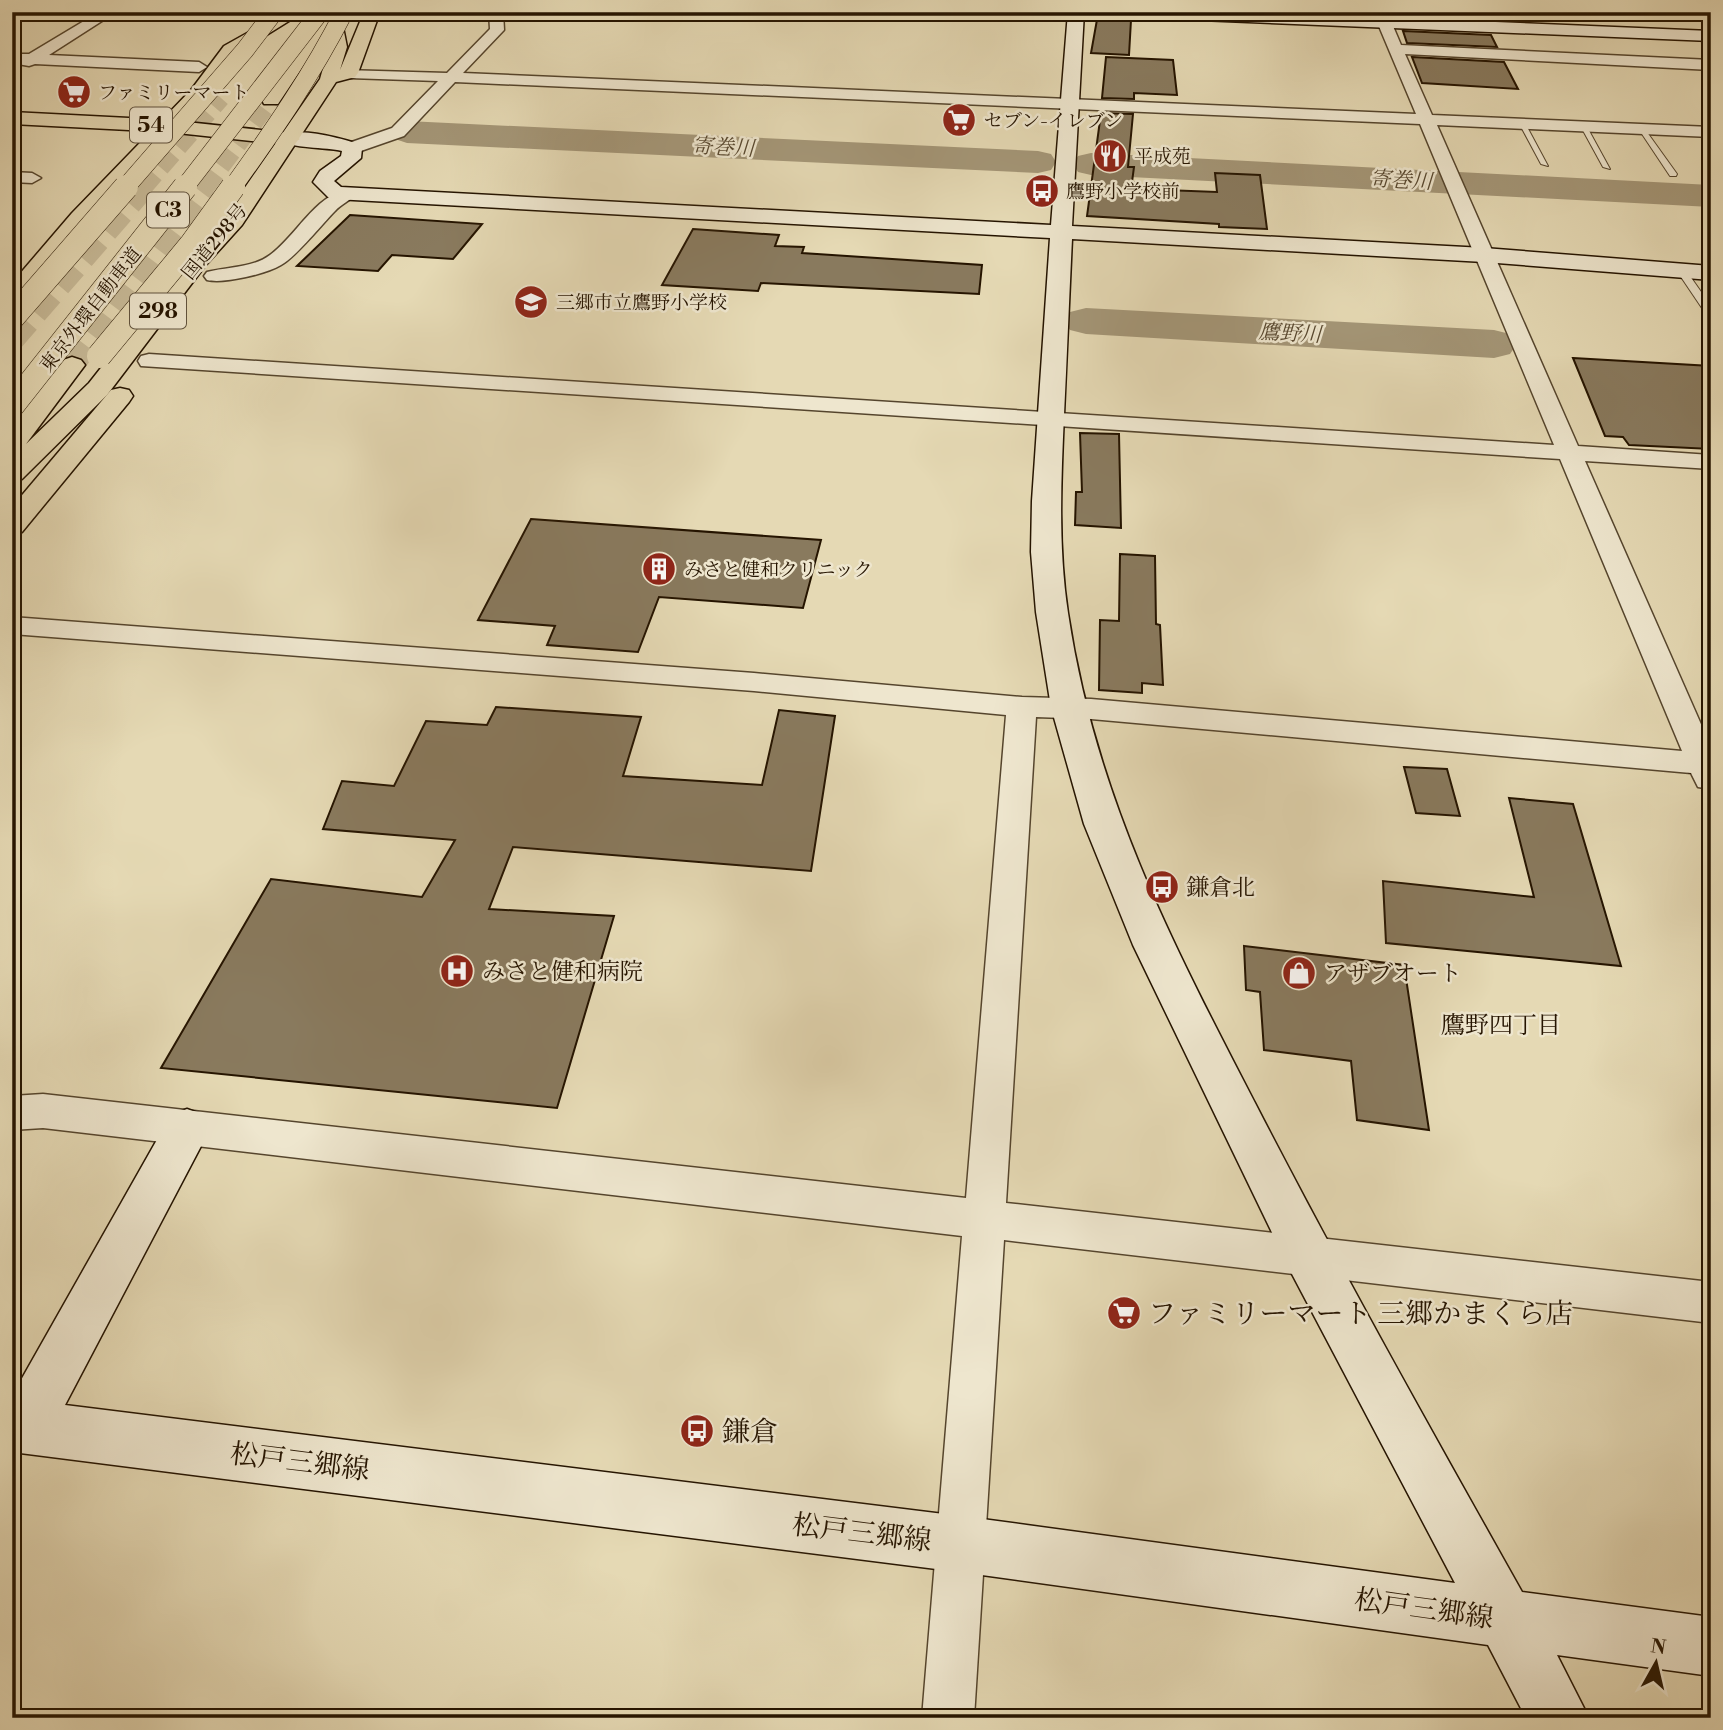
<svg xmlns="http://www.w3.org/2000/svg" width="1723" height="1730" font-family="'Libre Bodoni','Noto Serif JP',serif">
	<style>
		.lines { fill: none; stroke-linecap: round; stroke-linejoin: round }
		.river { fill: #a49677; fill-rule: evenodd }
		.building { fill: #897a5e; stroke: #251400; stroke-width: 2 }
		.highway-tunnel-far1 { stroke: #c8bb99; stroke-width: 18; stroke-dasharray: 18 9; stroke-linecap: butt }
		.highway-tunnel { stroke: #c8bb99; stroke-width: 24; stroke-dasharray: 24 12; stroke-linecap: butt }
		.lane-casing { stroke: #55452d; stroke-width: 2 }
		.street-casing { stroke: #55452d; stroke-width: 3 }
		.secondary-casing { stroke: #251400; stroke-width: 3 }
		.primary-casing { stroke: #251400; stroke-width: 3 }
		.highway-casing { stroke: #251400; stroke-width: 3 }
		.lane { fill: #eee6ce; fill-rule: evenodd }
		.street { fill: #eee6ce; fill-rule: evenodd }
		.secondary { fill: #eee6ce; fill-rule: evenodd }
		.primary { fill: #e5d9b4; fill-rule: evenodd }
		.highway { fill: #e5d9b4; fill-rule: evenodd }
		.highway-bridge-far1-casing { stroke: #251400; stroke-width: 19; stroke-linecap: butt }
		.highway-bridge-casing { stroke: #251400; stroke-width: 25; stroke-linecap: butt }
		.highway-bridge-far1 { stroke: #e5d9b4; stroke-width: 18 }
		.highway-bridge { stroke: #e5d9b4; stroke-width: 24 }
		.labels { text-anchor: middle; stroke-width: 5; stroke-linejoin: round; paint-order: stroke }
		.far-poi-label { font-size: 19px; fill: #251400; stroke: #eee6ce; text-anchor: start }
		.far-street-label { font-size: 19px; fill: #251400; stroke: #eee6ce }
		.shield { fill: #eee6ce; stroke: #61533e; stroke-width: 2 }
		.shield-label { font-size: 21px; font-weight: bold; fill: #251400 }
		.far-water-label { font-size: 21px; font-style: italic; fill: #584830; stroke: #eee6ce }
		.poi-label { font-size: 23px; fill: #251400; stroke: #eee6ce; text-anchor: start }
		.neighbourhood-label { font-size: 24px; fill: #251400; stroke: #eee6ce }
		.near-poi-label { font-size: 28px; fill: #251400; stroke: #eee6ce; text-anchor: start }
		.near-street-label { font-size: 28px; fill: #251400; stroke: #eee6ce }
	</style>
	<rect width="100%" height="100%" fill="#e5d9b4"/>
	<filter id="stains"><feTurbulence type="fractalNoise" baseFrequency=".00286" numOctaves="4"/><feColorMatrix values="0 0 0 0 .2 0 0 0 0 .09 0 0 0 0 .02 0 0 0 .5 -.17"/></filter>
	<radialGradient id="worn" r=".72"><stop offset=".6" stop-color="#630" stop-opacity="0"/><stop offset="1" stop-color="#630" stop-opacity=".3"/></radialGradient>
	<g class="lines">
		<!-- river -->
		<g class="river">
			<path d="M407,121L1038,151L1051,154L1056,162L1051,170L1038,173L407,143L395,139L389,132L395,125Z"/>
			<path d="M1091,153L1711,185V207L1091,175L1078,172L1073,164L1078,156Z"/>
			<path d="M1086,308L1494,330L1510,334L1517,344L1510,354L1494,358L1086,334L1070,330L1064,321L1070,312Z"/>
		</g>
	</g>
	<!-- building -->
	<g class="building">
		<path d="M1098,14L1119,15L1131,20L1129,55L1091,53Z"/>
		<path d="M1403,31L1491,35L1497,47L1407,43Z"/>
		<path d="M1106,57L1173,60L1177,95L1134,93V99L1102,98Z"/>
		<path d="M1412,57L1504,62L1518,89L1422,83Z"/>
		<path d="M1101,113L1133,114L1128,167H1134L1132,182H1138V189L1217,192L1215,173L1260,175L1267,229L1219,227V224L1087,216Z"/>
		<path d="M350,215L482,224L453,259L392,255L378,271L297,266Z"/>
		<path d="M693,229L779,235L775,246L804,247L802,253L982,265L979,294L761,283L758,291L662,285Z"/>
		<path d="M1573,358L1711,366V449L1629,445L1623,437L1605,436Z"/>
		<path d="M1080,433L1119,434L1121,528L1075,525L1076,492H1082Z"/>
		<path d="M531,519L821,540L803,608L659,597L638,652L547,645L555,626L478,620Z"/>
		<path d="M1120,554L1155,556L1156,624L1160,625L1163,685L1142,683V693L1099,690L1100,620L1119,621Z"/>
		<path d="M496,707L641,717L623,776L762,785L779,710L835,716L811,871L513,847L489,909L614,916L557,1108L161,1068L271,879L422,897L455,840L323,829L342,781L394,786L426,721L487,725Z"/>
		<path d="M1404,767L1447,769L1460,816L1416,813Z"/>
		<path d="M1509,798L1573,804L1621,966L1386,943L1383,881L1534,897Z"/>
		<path d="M1244,946L1404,965L1429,1130L1357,1120L1351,1061L1264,1050L1260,992L1246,990Z"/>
	</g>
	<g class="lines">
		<!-- highway-tunnel-far1 -->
		<g class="highway-tunnel-far1">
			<path d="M143,188L221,98"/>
			<path d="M205,188L271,100"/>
		</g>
		<!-- highway-tunnel -->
		<g class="highway-tunnel">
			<path d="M12,340L144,187"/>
			<path d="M72,365L206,187"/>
		</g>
		<!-- lane casing -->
		<g class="lane-casing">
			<g id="lane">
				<path d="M1519,123L1526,125L1548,166L1541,164Z"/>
				<path d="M1580,125L1587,127L1610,169L1603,167Z"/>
				<path d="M1638,128H1644L1677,174L1676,176H1670Z"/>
				<path d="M1699,130H1705L1711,138V145L1699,134Z"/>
				<path d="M1679,269H1685L1711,306V317L1706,314L1677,271Z"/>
			</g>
		</g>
		<!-- street casing -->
		<g class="street-casing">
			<g id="street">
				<path d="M99,12H116L49,55L199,62L207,67L199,72L35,64L29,66L12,63V54H29Z"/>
				<path d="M489,12H503L504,30L463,73L1416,114L1373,12H1387L1401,45L1711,60V70L1405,54L1432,115L1711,127V137L1437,125L1578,446L1711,455V469L1585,461L1711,747V789L1698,787L1691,773L1091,719L1036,717L1006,1203L1711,1282V1323L1004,1240L974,1718H922L962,1236L43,1128L12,1130V1096L43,1094L966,1198L1006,715L754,691L12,634V617L754,673L1022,697L1091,699L1682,751L1560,459L141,366L138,361L141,356L149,354L1554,445L1420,124L455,82L404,136L358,152H346L343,148L346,144L392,128L438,81L349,78L341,73L344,70L447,73L490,29Z"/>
				<path d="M12,172L32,173L41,178L32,183L12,182Z"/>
				<path d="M347,189L356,194C350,201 341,204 335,211C322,224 296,257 281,265C266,274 224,284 207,280L204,276L207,272C226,267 253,268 270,255C296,236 314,197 347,189Z"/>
			</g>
		</g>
		<!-- secondary casing -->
		<g class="secondary-casing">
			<g id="secondary">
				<path d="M1068,12H1084L1072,226L1484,248L1711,266V280L1484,262L1072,239C1069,298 1067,357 1064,415C1061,481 1058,547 1068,613C1095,795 1171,941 1255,1103C1340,1268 1431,1430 1522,1592L1711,1617V1676L1557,1655L1589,1718H1526L1488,1645L960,1572L12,1452V1396L171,1115L187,1109L203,1115L210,1129L65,1405L960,1516L1455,1583L1292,1274L1133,945L1084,824L1051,707L1036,612L1031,552L1032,501L1050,238L335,199L328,197L313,182L320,171L341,156L342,151C327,147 289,149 280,139C293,124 342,139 359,144L362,148L361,158L334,181L341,187L1051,225Z"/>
				<path d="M1119,12H1252L1711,31V41L1127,17Z"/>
				<path d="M1702,751L1711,752V776L1689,772L1684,763L1689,754Z"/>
			</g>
		</g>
		<!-- primary casing -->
		<g class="primary-casing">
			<path id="primary" d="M12,112L168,120L290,133L300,139L290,145L168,132L12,124Z"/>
		</g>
		<!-- highway casing -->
		<g class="highway-casing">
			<g id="highway">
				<path d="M323,12H340L347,47L340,70L364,12H380L358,73L355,77L336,82L242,225L205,266L107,395L22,479L12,481V457L19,450L12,452V425L63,360L72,357L81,360L85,365L26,444L89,383L189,256L226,215L320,79L329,47L326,32L278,104H264L262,100Z"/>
				<path d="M283,13H295L297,16L236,54L203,98L88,223L20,303L12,305V283L72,213L191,90L224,46Z"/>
				<path d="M120,388L129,390L133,396L129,402L22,532L12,535V507L111,390Z"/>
			</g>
		</g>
		<!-- lane -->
		<use href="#lane" class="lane"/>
		<!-- street -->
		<use href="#street" class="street"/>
		<!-- secondary -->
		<use href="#secondary" class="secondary"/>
		<!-- primary -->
		<use href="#primary" class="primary"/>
		<!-- highway -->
		<use href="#highway" class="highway"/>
		<!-- highway-bridge-far1 casing -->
		<g class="highway-bridge-far1-casing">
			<g id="highway-bridge-far1">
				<path d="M125,188L245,50L274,12"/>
				<path d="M184,188L320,12"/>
				<path d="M232,188C273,131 312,75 344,12"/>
			</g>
		</g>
		<!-- highway-bridge casing -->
		<g class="highway-bridge-casing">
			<g id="highway-bridge">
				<path d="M12,318L126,187"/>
				<path d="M99,356L191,245L233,187"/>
				<path d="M12,406L185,187"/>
			</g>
		</g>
		<!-- highway-bridge-far1 -->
		<use href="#highway-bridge-far1" class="highway-bridge-far1"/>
		<!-- highway-bridge -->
		<use href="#highway-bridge" class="highway-bridge"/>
	</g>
	<!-- icons -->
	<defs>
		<g id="supermarket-disc" transform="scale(1.75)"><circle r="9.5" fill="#8f2418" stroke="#eee6ce"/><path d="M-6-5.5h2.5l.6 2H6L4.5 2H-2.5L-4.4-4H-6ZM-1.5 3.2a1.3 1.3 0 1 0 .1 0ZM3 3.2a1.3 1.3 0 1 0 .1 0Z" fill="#fff"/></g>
		<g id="restaurant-disc" transform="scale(1.75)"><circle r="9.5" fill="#8f2418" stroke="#eee6ce"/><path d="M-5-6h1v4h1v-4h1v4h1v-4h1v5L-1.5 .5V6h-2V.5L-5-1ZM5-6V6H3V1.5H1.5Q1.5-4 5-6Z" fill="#fff"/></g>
		<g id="bus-disc" transform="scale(1.75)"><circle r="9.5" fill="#8f2418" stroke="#eee6ce"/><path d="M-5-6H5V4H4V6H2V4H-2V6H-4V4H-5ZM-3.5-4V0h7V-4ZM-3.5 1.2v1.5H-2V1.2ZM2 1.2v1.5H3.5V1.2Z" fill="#fff"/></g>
		<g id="school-disc" transform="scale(1.75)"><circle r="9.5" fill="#8f2418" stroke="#eee6ce"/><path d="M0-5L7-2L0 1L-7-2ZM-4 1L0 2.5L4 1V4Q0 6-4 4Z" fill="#fff"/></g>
		<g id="building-disc" transform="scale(1.75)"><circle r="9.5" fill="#8f2418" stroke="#eee6ce"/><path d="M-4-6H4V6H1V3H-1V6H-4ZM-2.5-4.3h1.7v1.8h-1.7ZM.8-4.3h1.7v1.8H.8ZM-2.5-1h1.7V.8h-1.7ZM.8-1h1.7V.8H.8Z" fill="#fff"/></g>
		<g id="hospital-disc" transform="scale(1.75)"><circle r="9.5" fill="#8f2418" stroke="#eee6ce"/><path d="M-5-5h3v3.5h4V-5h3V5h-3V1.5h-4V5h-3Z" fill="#fff"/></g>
		<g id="shop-disc" transform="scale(1.75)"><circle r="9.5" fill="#8f2418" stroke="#eee6ce"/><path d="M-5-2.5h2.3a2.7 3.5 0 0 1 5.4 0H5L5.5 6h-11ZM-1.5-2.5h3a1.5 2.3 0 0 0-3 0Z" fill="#fff"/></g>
	</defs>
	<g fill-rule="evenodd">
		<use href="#supermarket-disc" x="74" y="92"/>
		<use href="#supermarket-disc" x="959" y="120"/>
		<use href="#restaurant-disc" x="1110" y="156"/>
		<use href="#bus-disc" x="1042" y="191"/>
		<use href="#school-disc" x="531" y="302"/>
		<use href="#building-disc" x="659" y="569"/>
		<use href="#bus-disc" x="1162" y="887"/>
		<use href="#hospital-disc" x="457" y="971"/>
		<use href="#shop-disc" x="1299" y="973"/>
		<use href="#supermarket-disc" x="1124" y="1313"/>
		<use href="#bus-disc" x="697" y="1431"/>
	</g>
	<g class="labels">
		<!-- far-poi labels -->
		<g class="far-poi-label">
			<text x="98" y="99">ファミリーマート</text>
			<text x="984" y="127">セブン-イレブン</text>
			<text x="1134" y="163">平成苑</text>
			<text x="1066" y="198">鷹野小学校前</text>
			<text x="556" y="309">三郷市立鷹野小学校</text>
			<text x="684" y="576">みさと健和クリニック</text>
		</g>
		<!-- far-street labels -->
		<g class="far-street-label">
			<text transform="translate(214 241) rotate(-51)" y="7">国道298号</text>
			<text transform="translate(90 309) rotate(-52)" y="7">東京外環自動車道</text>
		</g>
		<!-- shield labels -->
		<g class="shield">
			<rect x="130" y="107.5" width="42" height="35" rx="5"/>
			<rect x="147" y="192.5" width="42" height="35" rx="5"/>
			<rect x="130" y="293.5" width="56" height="35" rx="5"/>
		</g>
		<g class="shield-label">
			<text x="151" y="132">54</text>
			<text x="168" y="217">C3</text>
			<text x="158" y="318">298</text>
		</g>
		<!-- far-water labels -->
		<g class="far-water-label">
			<text transform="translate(723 147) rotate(3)" y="7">寄巻川</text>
			<text transform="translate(1401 180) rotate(3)" y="7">寄巻川</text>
			<text transform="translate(1290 333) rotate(3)" y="7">鷹野川</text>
		</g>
		<!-- poi labels -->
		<g class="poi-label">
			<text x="1186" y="895">鎌倉北</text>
			<text x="482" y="979">みさと健和病院</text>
			<text x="1324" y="981">アザブオート</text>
		</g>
		<!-- neighbourhood labels -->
		<g class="neighbourhood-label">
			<text x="1501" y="1033">鷹野四丁目</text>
		</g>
		<!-- near-poi labels -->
		<g class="near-poi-label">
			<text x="1148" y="1323">ファミリーマート 三郷かまくら店</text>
			<text x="722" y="1441">鎌倉</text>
		</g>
		<!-- near-street labels -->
		<g class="near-street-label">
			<text transform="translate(300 1461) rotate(7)" y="10">松戸三郷線</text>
			<text transform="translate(862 1532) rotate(7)" y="10">松戸三郷線</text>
			<text transform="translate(1424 1608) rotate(8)" y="10">松戸三郷線</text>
		</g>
	</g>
	<!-- margin -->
	<rect width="1723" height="1730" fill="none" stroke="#e5d9b4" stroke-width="42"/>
	<rect x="14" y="14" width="1695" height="1702" fill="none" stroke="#251400" stroke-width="3.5"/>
	<rect x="21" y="21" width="1681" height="1688" fill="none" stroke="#251400" stroke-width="2"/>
	<!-- north arrow -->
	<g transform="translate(1656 1663) rotate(8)" stroke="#eee6ce" stroke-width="5" paint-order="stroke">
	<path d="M0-5L12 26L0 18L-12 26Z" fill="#251400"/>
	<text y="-10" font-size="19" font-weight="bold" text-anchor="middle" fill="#251400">N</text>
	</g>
	<rect width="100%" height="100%" filter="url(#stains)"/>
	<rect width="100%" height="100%" fill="url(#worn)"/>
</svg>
